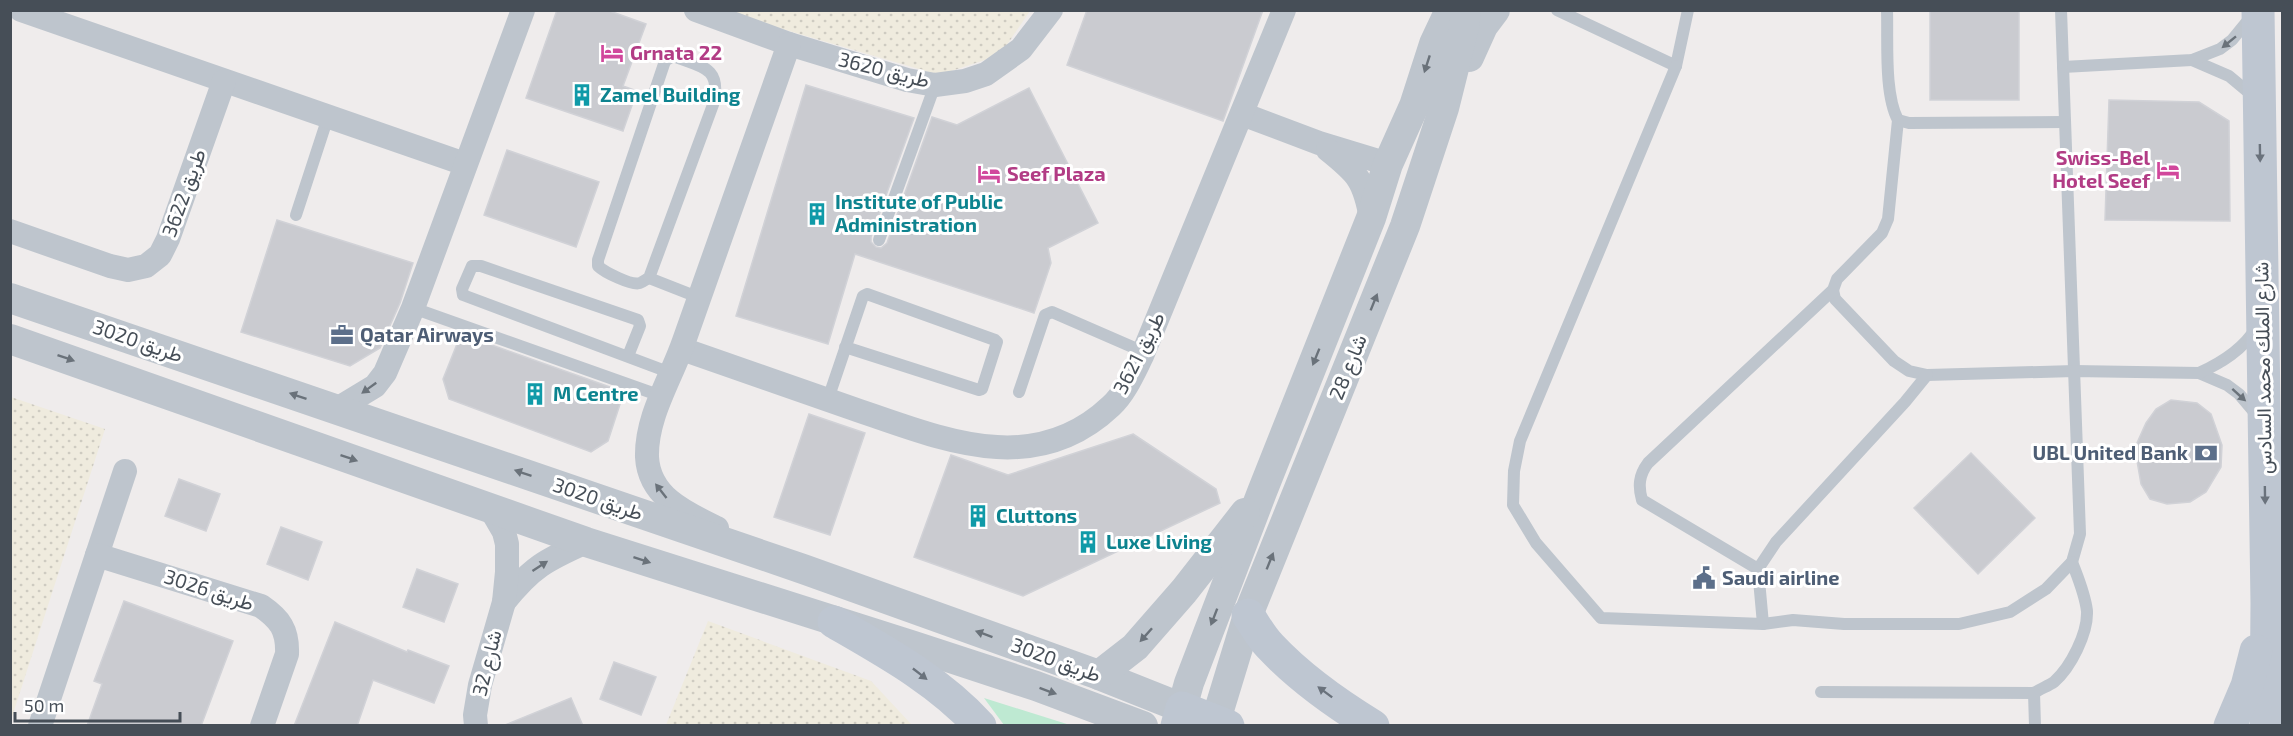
<svg xmlns="http://www.w3.org/2000/svg" width="2293" height="736" font-family="'Exo 2',Vazirmatn,sans-serif">
	<style>
		.green { fill: #bee9d2 }
		.sand { fill: url(#sand-dots) }
		.building { fill: #cacbd0; stroke: #d1d2d7; stroke-width: 1.5 }
		.lines { fill: none; stroke-linecap: round; stroke-linejoin: round }
		.service { stroke: #bec5cd; stroke-width: 12 }
		.minor { stroke: #bec5cd; stroke-width: 24 }
		.tertiary { stroke: #bec5cd; stroke-width: 30 }
		.secondary { stroke: #bec6d1; stroke-width: 33 }
		.oneway { fill: #6a727a }
		.oneway2 { fill: #6a727c }
		.labels { text-anchor: middle; stroke-width: 6; stroke-linejoin: round; paint-order: stroke }
		.hotel-label { font-size: 20px; font-weight: bold; fill: #b23c85; stroke: #fff; text-anchor: start }
		.street-label { font-size: 20px; fill: #464e57; stroke: #fff }
		.culture-label { font-size: 20px; font-weight: bold; fill: #0d838f; stroke: #fff; text-anchor: start }
		.service-label { font-size: 20px; font-weight: bold; fill: #4e5e75; stroke: #fff; text-anchor: start }
	</style>
	<defs>
		<pattern id="sand-dots" width="8" height="8" patternUnits="userSpaceOnUse" patternTransform="scale(1.5)"><rect width="8" height="8" fill="#efebde"/><path d="M2 2h.1M6 6h.1" fill="none" stroke="#cecbc1" stroke-width="1.8" stroke-linecap="round"/></pattern>
	</defs>
	<rect width="100%" height="100%" fill="#efecec"/>
	<!-- green -->
	<path class="green" d="M984,698L1070,725H1004Z"/>
	<!-- sand -->
	<g class="sand">
		<path d="M721,11V10L1030,11L1000,55L939,75Z"/>
		<path d="M11,397L105,429L11,720L10,397Z"/>
		<path d="M708,621L871,681L912,725H666Z"/>
	</g>
	<!-- building -->
	<g class="building">
		<path d="M557,10H607L646,24L623,86L637,91L623,131L526,98Z"/>
		<path d="M1087,10H1263L1223,121L1067,65Z"/>
		<rect x="1930" y="10" width="89" height="90"/>
		<path d="M806,85L914,118L871,237V242L876,247L881,248L887,243L932,117L957,125L1029,88L1098,223L1048,248L1051,263L1034,313L855,254L828,344L736,316Z"/>
		<path d="M2109,100L2199,102L2229,121L2230,221L2105,220Z"/>
		<path d="M507,150L599,182L576,247L484,215Z"/>
		<path d="M277,220L413,263L400,303L380,348L350,366L241,332Z"/>
		<path d="M461,334L624,392L608,441L591,452L449,399L443,379Z"/>
		<path d="M2171,400L2197,403L2211,414L2222,445L2221,467L2206,492L2190,502L2167,504L2150,499L2141,484L2137,461V443L2146,423L2156,409Z"/>
		<path d="M809,414L865,433L830,535L774,517Z"/>
		<path d="M1133,434L1216,489L1220,503L1023,596L914,557L951,455L1008,475Z"/>
		<path d="M1971,453L2035,518L1978,574L1914,508Z"/>
		<path d="M179,479L220,494L206,531L165,516Z"/>
		<path d="M281,527L322,542L308,580L267,564Z"/>
		<path d="M417,569L458,584L444,622L403,607Z"/>
		<path d="M124,601L233,641L201,726H87L102,684L94,681Z"/>
		<path d="M335,622L407,652L408,650L449,666L434,703L373,680L357,726H294Z"/>
		<path d="M614,662L656,677L641,715L600,699Z"/>
		<path d="M571,698L583,726H505V725Z"/>
	</g>
	<g class="lines">
		<!-- service -->
		<g class="service">
			<path d="M1557,10L1676,66L1688,10"/>
			<path d="M1887,10C1888,41 1884,94 1898,120L1909,123L2065,122"/>
			<path d="M673,56C701,67 721,66 714,102L649,278C648,278 641,283 640,283C632,286 604,272 598,266V260L665,61Z"/>
			<path d="M2192,60L2229,76L2253,96"/>
			<path d="M1676,66L1520,441L1514,471L1513,505L1536,543L1601,618L1763,624L1793,620L1844,624H1959L2010,612L2046,589L2072,562L2080,534L2061,10"/>
			<path d="M2063,67L2192,60L2220,49L2232,40L2250,18"/>
			<path d="M296,215L328,117"/>
			<path d="M879,240L935,85"/>
			<path d="M649,278L700,298"/>
			<path d="M1833,290L1835,299L1894,361L1909,371L1927,375L2074,371L2199,373L2227,385L2239,394L2256,414"/>
			<path d="M413,308L661,396"/>
			<path d="M628,356L640,326L638,320L481,266H472L462,289L463,295L671,373"/>
			<path d="M2199,373C2221,363 2243,350 2256,328"/>
			<path d="M1019,392L1045,315L1052,312L1144,352"/>
			<path d="M828,399L863,296L867,294L995,340L997,342L982,389L979,390L845,347"/>
			<path d="M1758,569L1642,500C1638,486 1639,475 1648,463L1833,290L1837,279L1882,233L1888,219L1898,120"/>
			<path d="M1763,624L1758,569L1776,542L1905,402L1927,375"/>
			<path d="M1821,692L2034,693C2040,689 2048,686 2054,682C2071,667 2088,633 2087,611C2085,594 2078,578 2072,562"/>
			<path d="M2034,693L2035,726"/>
		</g>
		<!-- minor -->
		<g class="minor">
			<path d="M21,10L465,164"/>
			<path d="M696,10L789,44L907,80L935,85L965,81L986,74L1021,49L1051,10"/>
			<path d="M1242,114L1319,143L1388,164"/>
			<path d="M1328,150C1358,174 1364,180 1371,218"/>
			<path d="M10,231L110,266L128,270L146,266L160,255L168,239L224,81"/>
			<path d="M682,349C739,369 797,389 854,409C940,438 1033,480 1111,406C1125,393 1134,372 1142,356L1284,10"/>
			<path d="M337,409L375,386L385,373L413,308L523,10"/>
			<path d="M717,528C686,513 649,497 647,457C646,416 671,379 684,341C719,242 754,143 789,44"/>
			<path d="M97,555L125,471"/>
			<path d="M504,602C532,567 546,560 586,542"/>
			<path d="M40,726L97,555L261,606C280,619 288,630 287,654L262,726"/>
			<path d="M476,726L475,715L480,685L504,602L507,572V544L504,532L490,508"/>
		</g>
		<!-- tertiary -->
		<g class="tertiary">
			<path d="M1469,57L1483,26L1495,10"/>
			<path d="M10,298L803,569L1099,675L1182,708L1189,683L1262,492L1371,218L1388,164L1414,106L1434,44L1450,10"/>
			<path d="M10,339L586,542L914,646L1036,686L1143,726"/>
			<path d="M1099,675L1135,647L1184,591L1245,513"/>
			<path d="M1216,720L1248,615L1405,226L1444,108L1464,28L1466,10"/>
		</g>
		<!-- secondary -->
		<g class="secondary">
			<path d="M2258,10L2267,603L2266,726"/>
			<path d="M1248,615C1255,625 1261,637 1270,646C1299,677 1337,704 1373,726"/>
			<path d="M834,622C886,652 939,681 980,726"/>
			<path d="M1177,726L1182,708L1228,726"/>
			<path d="M2230,726L2247,686L2256,651"/>
		</g>
	</g>
	<!-- one-way arrows -->
	<defs><path id="oneway-solid" d="M-6-.8H1V-3.2L6.5 0L1 3.2V.8H-6Z" transform="scale(1.5)"/></defs>
	<g class="oneway">
		<use href="#oneway-solid" transform="translate(2229 42) rotate(141)"/>
		<use href="#oneway-solid" transform="translate(1427 64) rotate(108)"/>
		<use href="#oneway-solid" transform="translate(1374 302) rotate(-68)"/>
		<use href="#oneway-solid" transform="translate(1316 357) rotate(112)"/>
		<use href="#oneway-solid" transform="translate(66 358) rotate(19)"/>
		<use href="#oneway-solid" transform="translate(369 388) rotate(144)"/>
		<use href="#oneway-solid" transform="translate(2239 395) rotate(42)"/>
		<use href="#oneway-solid" transform="translate(298 396) rotate(-161)"/>
		<use href="#oneway-solid" transform="translate(349 458) rotate(19)"/>
		<use href="#oneway-solid" transform="translate(523 473) rotate(-161)"/>
		<use href="#oneway-solid" transform="translate(661 491) rotate(-128)"/>
		<use href="#oneway-solid" transform="translate(642 560) rotate(18)"/>
		<use href="#oneway-solid" transform="translate(1270 561) rotate(-68)"/>
		<use href="#oneway-solid" transform="translate(540 566) rotate(-33)"/>
		<use href="#oneway-solid" transform="translate(1214 617) rotate(111)"/>
		<use href="#oneway-solid" transform="translate(984 634) rotate(-160)"/>
		<use href="#oneway-solid" transform="translate(1146 635) rotate(132)"/>
		<use href="#oneway-solid" transform="translate(1048 691) rotate(20)"/>
	</g>
	<g class="oneway2">
		<use href="#oneway-solid" transform="translate(2260 153) rotate(89)"/>
		<use href="#oneway-solid" transform="translate(2265 495) rotate(89)"/>
		<use href="#oneway-solid" transform="translate(920 674) rotate(38)"/>
		<use href="#oneway-solid" transform="translate(1325 692) rotate(-143)"/>
	</g>
	<!-- icons -->
	<defs>
		<g id="hotel-bare" transform="scale(1.8)"><path d="M-6-4.5h1.5V1H6V5H4.5V3h-9V5H-6ZM-4 0a1.8 1.8 0 1 1 3.6 0ZM.5 0V-2.5h3Q6-2.5 6 0Z" fill="#d1479c" stroke="#fff" stroke-width="2.5" paint-order="stroke"/></g>
		<g id="building-bare" transform="scale(1.8)"><path d="M-4-6H4V6H1V3H-1V6H-4ZM-2.5-4.3h1.7v1.8h-1.7ZM.8-4.3h1.7v1.8H.8ZM-2.5-1h1.7V.8h-1.7ZM.8-1h1.7V.8H.8Z" fill="#0f9aa8" stroke="#fff" stroke-width="2.5" paint-order="stroke"/></g>
		<g id="office-bare" transform="scale(1.8)"><path d="M-6-3h4V-5.5h4V-3h4V5H-6ZM-1-4.5V-3h2v-1.5ZM-6 0V1H6V0Z" fill="#5c6f8a" stroke="#fff" stroke-width="2.5" paint-order="stroke"/></g>
		<g id="bank-bare" transform="scale(1.8)"><path d="M-6-4H6V4H-6ZM0-2.3a2.3 2.3 0 1 0 0 4.6a2.3 2.3 0 1 0 0-4.6Z" fill="#5c6f8a" stroke="#fff" stroke-width="2.5" paint-order="stroke"/></g>
		<g id="civic-bare" transform="scale(1.8)"><path d="M-.6-6.5H3V-4.5H.6V-3L4-1V1h2V6H-6V1h2V-1L-.6-3ZM-1.2 2.5V6h2.4V2.5Z" fill="#5c6f8a" stroke="#fff" stroke-width="2.5" paint-order="stroke"/></g>
	</defs>
	<g fill-rule="evenodd">
		<use href="#hotel-bare" x="612" y="53"/>
		<use href="#building-bare" x="582" y="95"/>
		<use href="#hotel-bare" x="2168" y="170"/>
		<use href="#hotel-bare" x="989" y="174"/>
		<use href="#building-bare" x="817" y="214"/>
		<use href="#office-bare" x="342" y="335"/>
		<use href="#building-bare" x="535" y="394"/>
		<use href="#bank-bare" x="2206" y="453"/>
		<use href="#building-bare" x="978" y="516"/>
		<use href="#building-bare" x="1088" y="542"/>
		<use href="#civic-bare" x="1704" y="578"/>
	</g>
	<g class="labels">
		<!-- hotel labels -->
		<g class="hotel-label">
			<text x="630" y="60">Grnata 22</text>
			<text x="2150" y="165" text-anchor="end">Swiss-Bel<tspan x="2150" dy="23">Hotel Seef</tspan></text>
			<text x="1007" y="181">Seef Plaza</text>
		</g>
		<!-- street labels -->
		<g class="street-label">
			<text transform="translate(884 70) rotate(14)" y="7">طريق 3620</text>
			<text transform="translate(184 193) rotate(-70)" y="7">طريق 3622</text>
			<text transform="translate(138 341) rotate(19)" y="7">طريق 3020</text>
			<text transform="translate(1139 353) rotate(-63)" y="7">طريق 3621</text>
			<text transform="translate(1348 367) rotate(-68)" y="7">شارع 28</text>
			<text transform="translate(2263 368) rotate(-91)" y="7">شارع الملك محمد السادس</text>
			<text transform="translate(598 499) rotate(19)" y="7">طريق 3020</text>
			<text transform="translate(209 590) rotate(18)" y="7">طريق 3026</text>
			<text transform="translate(1056 660) rotate(20)" y="7">طريق 3020</text>
			<text transform="translate(487 663) rotate(-76)" y="7">شارع 32</text>
		</g>
		<!-- culture labels -->
		<g class="culture-label">
			<text x="600" y="102">Zamel Building</text>
			<text x="835" y="209">Institute of Public<tspan x="835" dy="23">Administration</tspan></text>
			<text x="553" y="401">M Centre</text>
			<text x="996" y="523">Cluttons</text>
			<text x="1106" y="549">Luxe Living</text>
		</g>
		<!-- service labels -->
		<g class="service-label">
			<text x="360" y="342">Qatar Airways</text>
			<text x="2188" y="460" text-anchor="end">UBL United Bank</text>
			<text x="1722" y="585">Saudi airline</text>
		</g>
	</g>
	<!-- border -->
	<rect width="2293" height="736" fill="none" stroke="#464e57" stroke-width="24"/>
	<!-- scale -->
	<path d="M15 712v9h165v-9" fill="none" stroke="#464e57" stroke-width="3"/>
	<text x="24" y="712" font-size="18" fill="#464e57" stroke="#ffffff" stroke-width="4.5" paint-order="stroke">50 m</text>
</svg>
